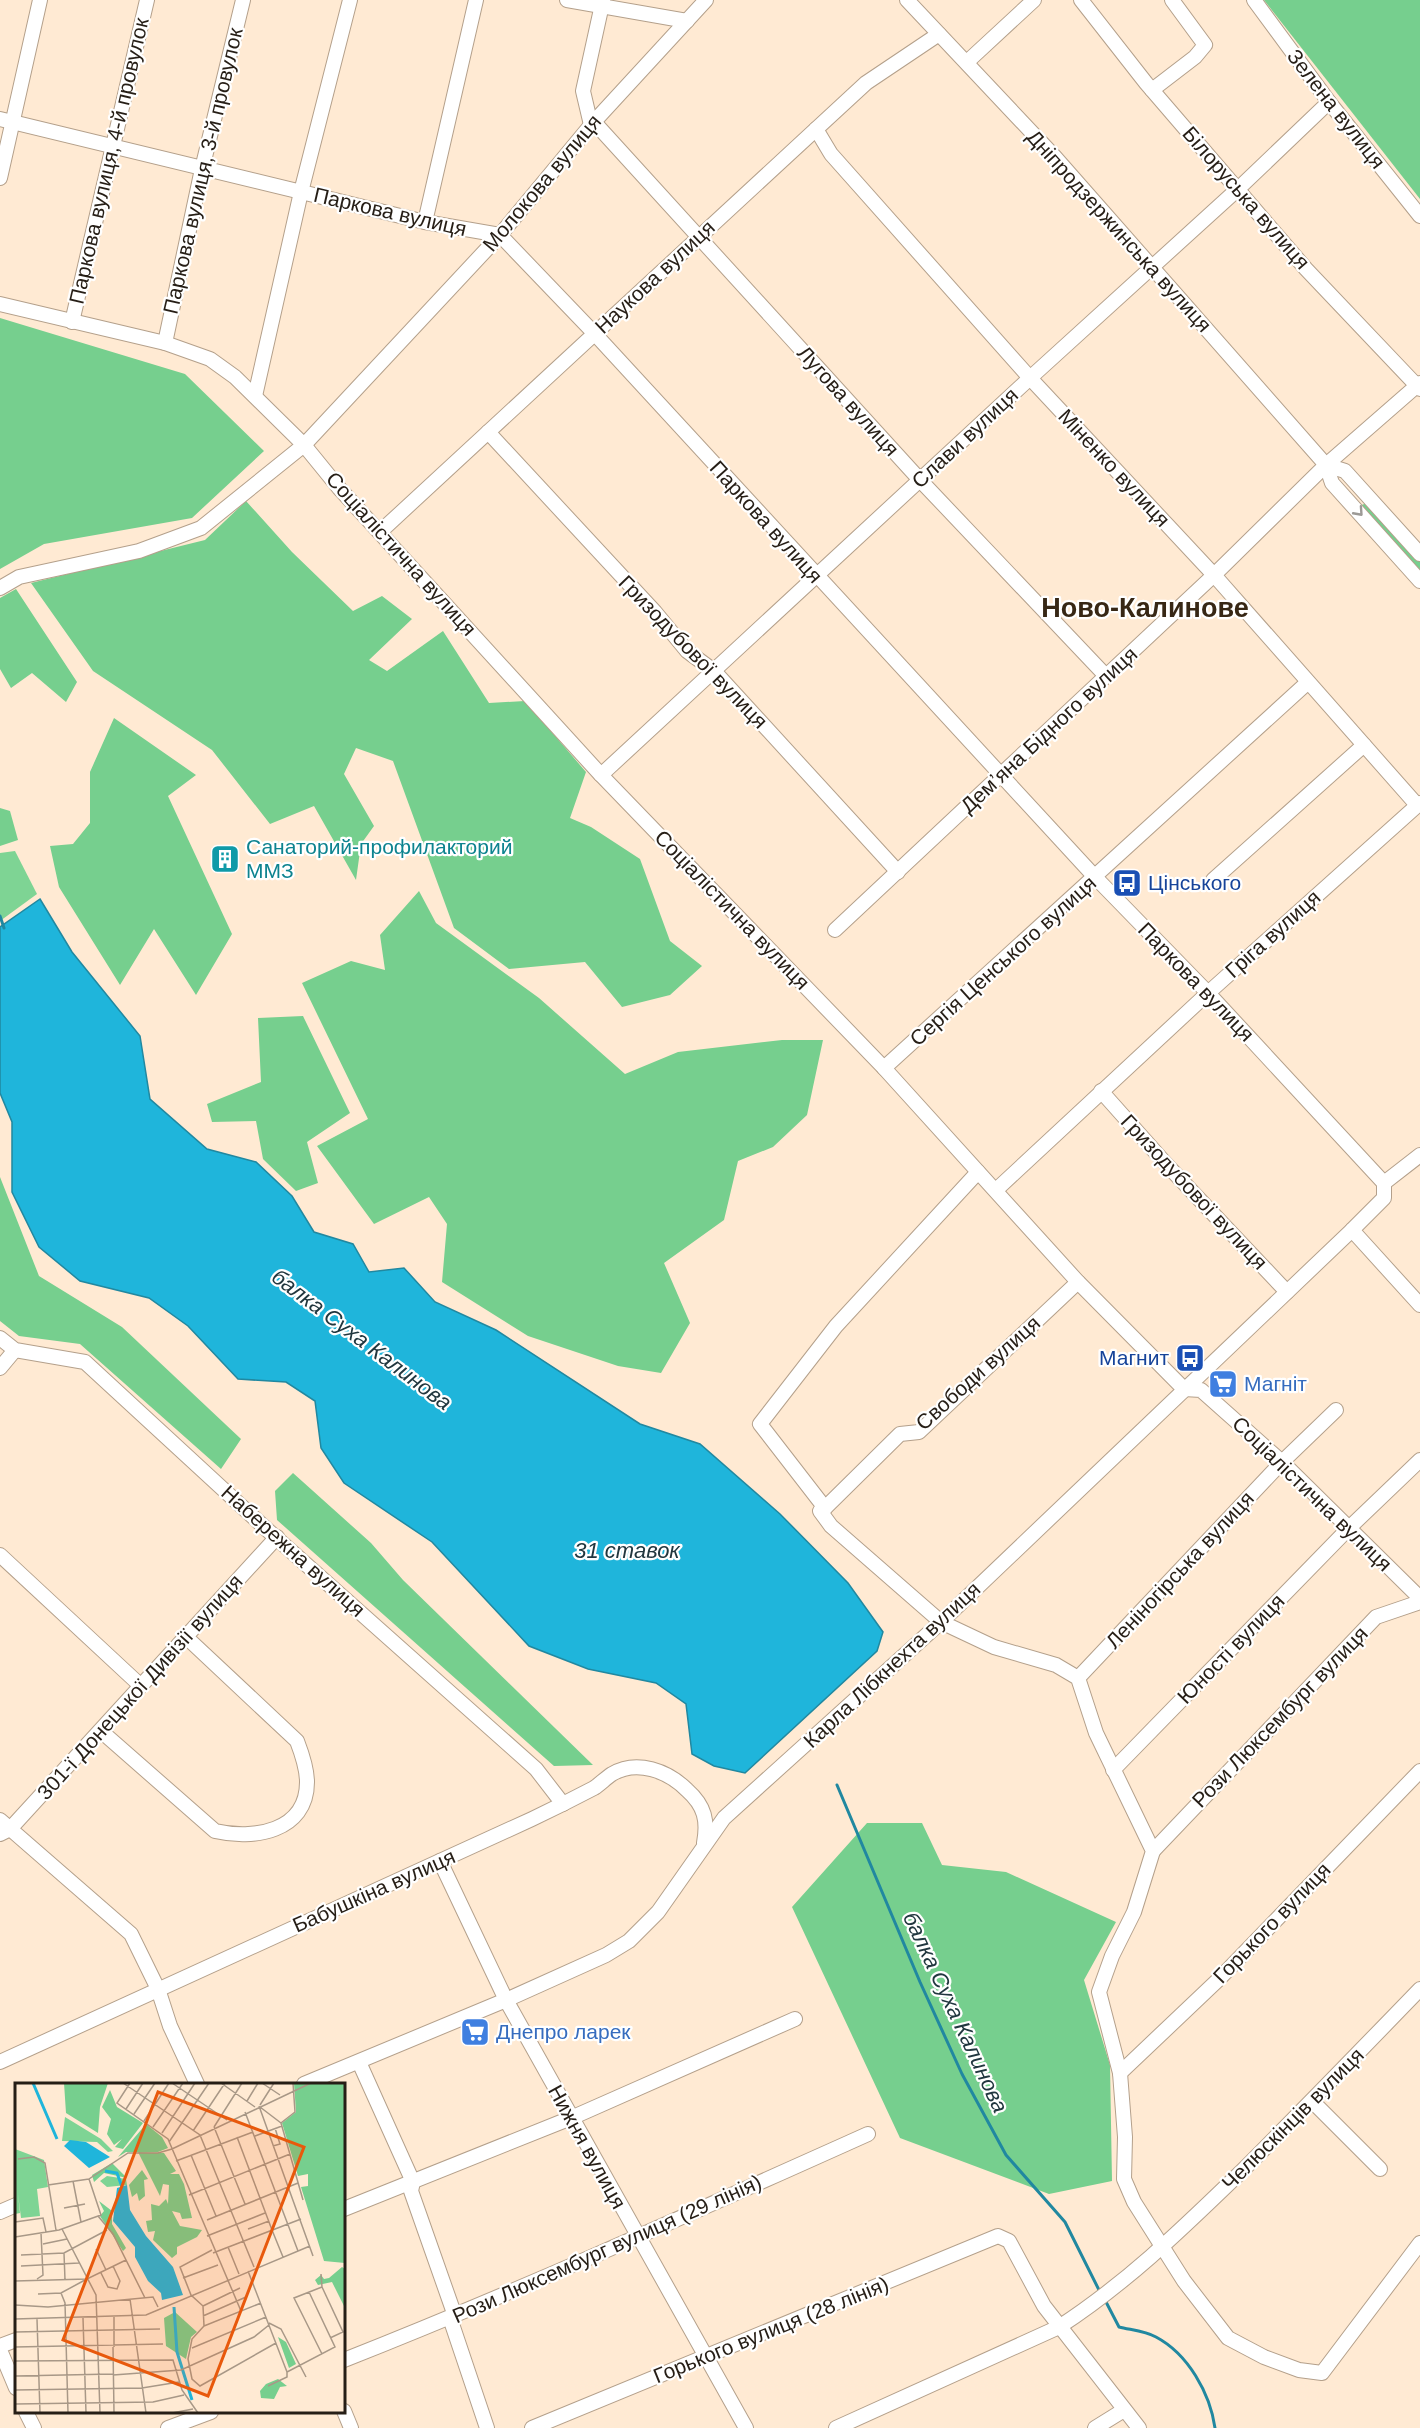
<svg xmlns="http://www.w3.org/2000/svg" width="1420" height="2428" font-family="Helvetica,sans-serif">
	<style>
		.green { fill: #7ed494 }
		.forest { fill: #76cf8e }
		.water { fill: #1fb5db; stroke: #2188a0; stroke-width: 1.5 }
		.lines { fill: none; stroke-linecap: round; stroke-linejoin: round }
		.stream { stroke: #2188a0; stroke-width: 3 }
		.minor-casing { stroke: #b4a08b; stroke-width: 16 }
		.minor { stroke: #fff; stroke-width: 14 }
		.oneway { stroke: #9d9a96 }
		.labels { text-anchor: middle; stroke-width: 4.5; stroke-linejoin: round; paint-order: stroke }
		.street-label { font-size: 21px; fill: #261e16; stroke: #fff }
		.culture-label { font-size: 21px; fill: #0d838f; stroke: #fff; text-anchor: start }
		.transit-label { font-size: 21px; fill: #164399; stroke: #fff; text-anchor: start }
		.shop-label { font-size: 21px; fill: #366cbe; stroke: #fff; text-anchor: start }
		.water-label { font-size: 22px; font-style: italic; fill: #21373f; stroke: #fff }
		.district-label { font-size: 27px; font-weight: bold; fill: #372715; stroke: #fff }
		.inset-river { fill: none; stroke: #1fb5db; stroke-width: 3 }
		.inset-road { fill: none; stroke: #a89887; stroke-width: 1.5 }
		.view { fill: #e8590c; fill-opacity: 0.15; stroke: #e8590c; stroke-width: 3 }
		.inset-edge { fill: none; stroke: #261e16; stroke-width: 3 }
	</style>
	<rect width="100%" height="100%" fill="#ffead3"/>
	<!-- green -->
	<path class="green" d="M15,851L37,894L0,921V853Z"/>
	<!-- forest -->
	<g class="forest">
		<path d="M1264,0H1420V199Z"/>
		<path d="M0,318L185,374L264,451L192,518L44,544L0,569Z"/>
		<path d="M246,501L292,552L353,611L382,596L412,619L369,660L387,671L443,631L489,703L525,701L586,772L570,818L591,827L640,859L670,941L702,966L670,995L622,1007L585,962L509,969L454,928L393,761L356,748L344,774L374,826L361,844L356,880L314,806L270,824L212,750L93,671L31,583L205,540Z"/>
		<path d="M1367,503L1420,562V574L1359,506Z"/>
		<path d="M16,589L77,682L66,702L32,673L11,688L0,669V598Z"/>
		<path d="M114,718L196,775L168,796L232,934L196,995L154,929L120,985L59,887L50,846L73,844L90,823V772Z"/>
		<path d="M0,808L10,811L18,840L0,846Z"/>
		<path d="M419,891L436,923L539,998L625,1074L678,1052L782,1040H823L807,1115L773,1147L738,1161L724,1220L664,1263L690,1323L661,1373L618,1366L528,1336L442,1282L447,1224L429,1197L374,1224L317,1146L368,1119L302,983L351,961L385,970L380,935Z"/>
		<path d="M303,1016L350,1113L307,1142L318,1183L296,1191L263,1159L256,1121L212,1122L207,1104L261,1082L258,1018Z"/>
		<path d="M0,1177L39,1276L122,1327L241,1439L221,1469L80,1344L19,1336L0,1321Z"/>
		<path d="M293,1473L371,1543L403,1580L593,1765L554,1766L277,1520L275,1491Z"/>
		<path d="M867,1823H922L942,1865L1006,1872L1116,1922L1084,1980L1110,2065L1112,2181L1049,2194L900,2138L792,1907Z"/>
	</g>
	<!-- water -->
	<path class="water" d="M40,899L72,952L140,1036L150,1099L207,1149L256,1162L292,1196L314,1232L353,1244L369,1272L404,1268L435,1302L496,1330L640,1424L700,1444L780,1514L848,1583L883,1632L877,1651L745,1773L714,1766L692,1754L686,1704L656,1683L588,1669L529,1646L432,1542L344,1483L321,1448L315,1401L286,1382L238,1379L188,1326L149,1298L80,1281L39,1247L12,1192V1122L0,1093V927Z"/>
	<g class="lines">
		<!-- stream -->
		<g class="stream">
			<path d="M0,916L4,928"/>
			<path d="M837,1785L920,1982L962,2074L1006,2155L1065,2222L1100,2292"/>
			<path d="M1105,2300L1119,2327C1131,2330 1145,2331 1156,2337C1188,2354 1210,2393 1215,2428"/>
		</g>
		<!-- minor casing -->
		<g class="minor-casing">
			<g id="minor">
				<path d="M567,0L687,21"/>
				<path d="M907,0L1055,157L1326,465L1332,483L1420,581"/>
				<path d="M1081,0L1146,83L1306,269L1420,389"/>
				<path d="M1254,0L1329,102L1420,216"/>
				<path d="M967,62L1034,0"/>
				<path d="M1152,90L1195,57L1205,45L1172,0"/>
				<path d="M0,119L425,222L500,235L594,333L1095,877L1208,993L1384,1183"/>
				<path d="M594,122L920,480L1106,676"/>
				<path d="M591,125L583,91L603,0"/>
				<path d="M816,129L831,154L1030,378L1214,575L1417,805"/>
				<path d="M0,178L40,0"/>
				<path d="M425,222L476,0"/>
				<path d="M0,304L165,343L210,359L235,377L304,445L339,488L601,775L884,1068L1078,1282L1184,1389L1201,1390L1282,1462L1420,1598"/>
				<path d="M72,322L147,0"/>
				<path d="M165,343L202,169L243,0"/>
				<path d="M255,396L301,192L350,0"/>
				<path d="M488,432L655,612L687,651L714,671L898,872"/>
				<path d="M1326,465L1345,471L1420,554"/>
				<path d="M381,531L866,83L939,34"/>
				<path d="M0,588L19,577L139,551L201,528L304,445L500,235L591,125L706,0"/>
				<path d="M601,775L1030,378L1239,188L1329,102"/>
				<path d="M1213,880L1364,745"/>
				<path d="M835,930L1214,575L1326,465L1420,383"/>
				<path d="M884,1068L1307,683"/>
				<path d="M1101,1091L1166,1164L1287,1292"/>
				<path d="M978,1172L836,1326L760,1424L825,1508L820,1511L831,1526L941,1622L994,1647L1056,1665L1078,1678L1096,1733L1153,1851L1134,1912L1112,1956L1099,1992L1120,2073L1125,2137L1124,2179L1134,2202L1184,2281L1228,2338L1264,2357L1299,2370L1322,2373L1420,2243"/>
				<path d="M996,1190L1208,993L1420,803"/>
				<path d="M1352,1230L1420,1305"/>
				<path d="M0,1338L15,1350L85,1362L263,1526L536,1769L563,1804"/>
				<path d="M0,1368L15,1350"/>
				<path d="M825,1508L900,1434L919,1432L1078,1282"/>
				<path d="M0,1555L141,1686"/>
				<path d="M1078,1678L1282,1462L1336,1410"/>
				<path d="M101,1731L215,1831C253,1840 307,1832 307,1782C307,1768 302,1754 297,1741L185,1636"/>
				<path d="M1113,1770L1349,1528L1420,1460"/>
				<path d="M0,1820L131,1934L158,1989L170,2026L197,2084"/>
				<path d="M0,1834L10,1829L277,1537"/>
				<path d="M1153,1851L1376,1617L1420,1602"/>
				<path d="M440,1861L506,2000L746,2428"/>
				<path d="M0,2062L532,1819C553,1809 573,1799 594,1788C600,1784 606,1778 612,1774C637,1759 668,1771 687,1790C705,1806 708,1821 704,1843"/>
				<path d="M359,2062L413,2182L411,2191L455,2316"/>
				<path d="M1120,2073L1219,1979L1420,1771"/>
				<path d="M304,2084L506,2000L606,1955L629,1941L658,1912L724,1818L941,1622L1352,1230L1384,1198V1183L1420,1155"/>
				<path d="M1312,2101L1380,2169"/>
				<path d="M344,2209L571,2118L795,2019"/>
				<path d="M0,2212L16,2205"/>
				<path d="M450,2318L487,2428"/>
				<path d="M0,2346L16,2340"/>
				<path d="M0,2350L16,2388"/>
				<path d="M344,2360C521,2290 694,2212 868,2134"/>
				<path d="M344,2411L351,2428"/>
				<path d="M26,2412L34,2428"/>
				<path d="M168,2428L211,2412"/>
				<path d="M532,2428L998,2236L1009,2241L1044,2306L1139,2428"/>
				<path d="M836,2428L1059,2327C1128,2282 1183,2228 1242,2171C1302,2111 1361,2050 1420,1989"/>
				<path d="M1095,2428L1124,2410"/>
			</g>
		</g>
		<!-- minor -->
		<use href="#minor" class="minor"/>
	</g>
	<!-- one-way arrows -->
	<defs><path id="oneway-chevron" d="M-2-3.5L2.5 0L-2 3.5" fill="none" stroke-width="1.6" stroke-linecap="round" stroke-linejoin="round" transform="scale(1.5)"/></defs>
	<use class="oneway" href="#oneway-chevron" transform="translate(1359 512) rotate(48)"/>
	<!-- icons -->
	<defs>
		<g id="building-square" transform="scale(1.5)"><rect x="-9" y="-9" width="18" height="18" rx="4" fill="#0f9aa8" stroke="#fff"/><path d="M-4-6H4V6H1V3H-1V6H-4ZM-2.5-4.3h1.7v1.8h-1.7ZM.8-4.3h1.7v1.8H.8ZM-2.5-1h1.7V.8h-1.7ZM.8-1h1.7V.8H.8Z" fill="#fff"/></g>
		<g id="bus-square" transform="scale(1.5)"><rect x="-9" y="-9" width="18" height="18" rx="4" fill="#1a4fb4" stroke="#fff"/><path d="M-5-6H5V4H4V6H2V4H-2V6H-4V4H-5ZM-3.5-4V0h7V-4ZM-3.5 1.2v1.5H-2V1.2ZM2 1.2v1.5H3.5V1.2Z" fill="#fff"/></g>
		<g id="supermarket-square" transform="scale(1.5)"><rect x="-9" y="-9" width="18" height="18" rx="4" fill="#3f7fe0" stroke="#fff"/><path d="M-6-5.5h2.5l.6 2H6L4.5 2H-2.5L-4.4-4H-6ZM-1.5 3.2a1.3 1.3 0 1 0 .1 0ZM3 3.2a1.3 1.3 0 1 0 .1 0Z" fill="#fff"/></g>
	</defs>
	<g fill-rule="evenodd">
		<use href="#building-square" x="225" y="859"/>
		<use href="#bus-square" x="1127" y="883"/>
		<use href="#bus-square" x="1190" y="1358"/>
		<use href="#supermarket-square" x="1223" y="1384"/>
		<use href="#supermarket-square" x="475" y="2032"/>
	</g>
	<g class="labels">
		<!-- street labels -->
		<g class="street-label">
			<text transform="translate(1336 109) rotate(52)" y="7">Зелена вулиця</text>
			<text transform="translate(109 161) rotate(-77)" y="7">Паркова вулиця, 4-й провулок</text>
			<text transform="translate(203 171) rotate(-77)" y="7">Паркова вулиця, 3-й провулок</text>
			<text transform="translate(542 183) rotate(-50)" y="7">Молокова вулиця</text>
			<text transform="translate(1246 198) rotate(49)" y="7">Білоруська вулиця</text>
			<text transform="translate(390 212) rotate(13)" y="7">Паркова вулиця</text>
			<text transform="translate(1119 231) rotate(48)" y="7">Дніпродзержинська вулиця</text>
			<text transform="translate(655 277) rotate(-43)" y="7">Наукова вулиця</text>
			<text transform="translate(848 401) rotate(48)" y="7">Лугова вулиця</text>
			<text transform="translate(965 438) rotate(-43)" y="7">Слави вулиця</text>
			<text transform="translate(1114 468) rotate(47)" y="7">Міненко вулиця</text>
			<text transform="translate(766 522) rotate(48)" y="7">Паркова вулиця</text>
			<text transform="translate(401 554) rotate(48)" y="7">Соціалістична вулиця</text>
			<text transform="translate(693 652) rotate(46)" y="7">Гризодубової вулиця</text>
			<text transform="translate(1049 730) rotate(-43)" y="7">Дем’яна Бідного вулиця</text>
			<text transform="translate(732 910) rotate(46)" y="7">Соціалістична вулиця</text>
			<text transform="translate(1273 934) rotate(-42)" y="7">Гріга вулиця</text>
			<text transform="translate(1003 961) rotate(-42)" y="7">Сергія Ценського вулиця</text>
			<text transform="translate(1196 982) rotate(46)" y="7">Паркова вулиця</text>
			<text transform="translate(1194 1192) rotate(47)" y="7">Гризодубової вулиця</text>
			<text transform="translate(978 1373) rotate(-42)" y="7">Свободи вулиця</text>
			<text transform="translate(1312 1494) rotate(44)" y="7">Соціалістична вулиця</text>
			<text transform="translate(293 1551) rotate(42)" y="7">Набережна вулиця</text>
			<text transform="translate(1180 1570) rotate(-47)" y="7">Леніногірська вулиця</text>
			<text transform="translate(1231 1649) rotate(-46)" y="7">Юності вулиця</text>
			<text transform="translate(892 1665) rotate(-43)" y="7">Карла Лібкнехта вулиця</text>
			<text transform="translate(140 1687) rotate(-48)" y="7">301-ї Донецької Дивізії вулиця</text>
			<text transform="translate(1280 1717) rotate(-46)" y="7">Рози Люксембург вулиця</text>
			<text transform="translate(374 1891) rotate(-24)" y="7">Бабушкіна вулиця</text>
			<text transform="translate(1272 1923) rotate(-46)" y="7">Горького вулиця</text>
			<text transform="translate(1293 2119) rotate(-45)" y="7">Челюскінців вулиця</text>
			<text transform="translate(587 2147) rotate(61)" y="7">Нижня вулиця</text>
			<text transform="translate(607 2249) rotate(-24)" y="7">Рози Люксембург вулиця (29 лiнiя)</text>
			<text transform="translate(771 2330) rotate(-22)" y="7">Горького вулиця (28 лiнiя)</text>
		</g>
		<!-- culture labels -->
		<g class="culture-label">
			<text x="246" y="854">Санаторий-профилакторий<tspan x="246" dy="24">ММЗ</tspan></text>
		</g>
		<!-- transit labels -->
		<g class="transit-label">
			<text x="1148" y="890">Цінського</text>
			<text x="1169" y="1365" text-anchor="end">Магнит</text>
		</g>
		<!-- shop labels -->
		<g class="shop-label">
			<text x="1244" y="1391">Магніт</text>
			<text x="496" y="2039">Днепро ларек</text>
		</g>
		<!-- water labels -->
		<g class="water-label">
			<text transform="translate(362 1339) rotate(37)" y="8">балка Суха Калинова</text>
			<text x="627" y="1558">31 ставок</text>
			<text transform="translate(956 2012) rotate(65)" y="8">балка Суха Калинова</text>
		</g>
		<!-- district labels -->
		<g class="district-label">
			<text x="1145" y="617">Ново-Калинове</text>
		</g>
	</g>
	<!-- overview -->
	<g transform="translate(15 2083)">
		<rect width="330" height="330" fill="#ffead3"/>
		<path d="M50,34L86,56L98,68L93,69L82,59L47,58ZM0,66L29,77L33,104L22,106L25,133L6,135L3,111L5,130L0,131ZM92,93L111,96L112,102L92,104L85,98Z" fill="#7ed494"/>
		<path d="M49,0H93L85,24L83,50L51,30ZM279,0H330V180L309,178L286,104L293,103V91L283,93L267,40L281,29ZM95,7L102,24L128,40L108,66L100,64L107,56L99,62L92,51L96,36L87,24ZM131,41L147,54L153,65L143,69H111L103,74ZM123,69L149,70L161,88L155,91H164L169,101L177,135L167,136L165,130L157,128L165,143L187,147L182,154L162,164V171L157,175L138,157L140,148L133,149L131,138L137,137L136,121L144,123L151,116L153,121L154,102L148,101L145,113ZM97,80L112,95L89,90L79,99L77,92ZM127,87L133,96L129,97L130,113L124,118L122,110L117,114L114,102ZM84,118L97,128V141L111,165L108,168L85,133L89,128ZM327,184L330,186V225L317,199L303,202L300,197L306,192L309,196L314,195ZM160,229L182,249L176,254L171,276L151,263L149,235ZM263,254L271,259L281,281L274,285ZM263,296L272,303L265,304L259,316L246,315L245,308L251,301Z" fill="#76cf8e"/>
		<path d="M55,57L71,59L95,74L74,85L49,63ZM112,102L115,127L131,153L158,184L168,212L147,217L146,210L133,198L120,174V164L98,138L102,105Z" fill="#1fb5db"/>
		<path class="inset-river" d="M18,0L42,56M90,88L102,90L107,104M159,224L162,269L177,317"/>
		<path class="inset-road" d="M108,0L185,52L239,184M115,0L102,20L153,56L226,228M157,0L212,37M206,0L240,24M247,0L265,12M278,0L280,29L266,40L288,117M232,18L243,0M245,22L259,0M244,23L298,173M245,24L266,40M111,26L128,0M230,29L283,168M119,31L140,0M129,38L154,0M138,44L168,0M199,44L230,121M199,44L227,0M178,48L210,0M147,50L180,0M240,53L267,43M222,54L257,147M154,59L194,0M258,63L265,61L260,45M176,72L201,133M3,76L19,74L30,80L41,147M161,78L238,49M58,98L66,139M33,102L74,96M174,112L275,71M49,125L70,121M83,133L98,151L130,215M192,137L283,100M0,139L28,135L31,149M47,146L81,212L85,330M233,146L254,138M257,147L268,174M192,153L250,130M0,154L44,147L86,132L74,96L113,70H143L157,66L296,0M28,161L52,156M213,164L224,191M81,166L91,187M197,167L165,184L176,212L188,223L189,243L177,256L173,276L177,296L185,303L261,260M49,170L50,197M198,170L286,136M6,172L49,170L92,147M6,183L64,180M233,188L272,289M86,190L93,204L102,206L105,198L98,183M306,191L307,204L279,215L307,271M168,195L203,182M22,196L28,192L26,150M0,198L72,196L111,177M307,204L328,249L315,255M46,210L50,220L53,330M23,211L46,210L70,197M115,216L131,330M0,222L33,224L138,214L143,224M188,223L225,205M188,233L231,214M68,235L71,330M0,236L131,232L295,163M22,236L25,330M254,240L266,246L291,294M189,243L246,220M0,249L145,246M0,264L148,261M98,264L99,330M99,264V234M177,265L251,234M0,278L158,277L167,307L183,330M98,292L166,287L239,254L254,242M0,293L98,291M253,303L272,294V289L320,264L294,209M0,307L127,305L164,299M0,321L138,319L169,312M157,330L178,326"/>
		<path class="view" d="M143,9L289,64L193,313L48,257Z"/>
		<rect width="330" height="330" class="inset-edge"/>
	</g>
</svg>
